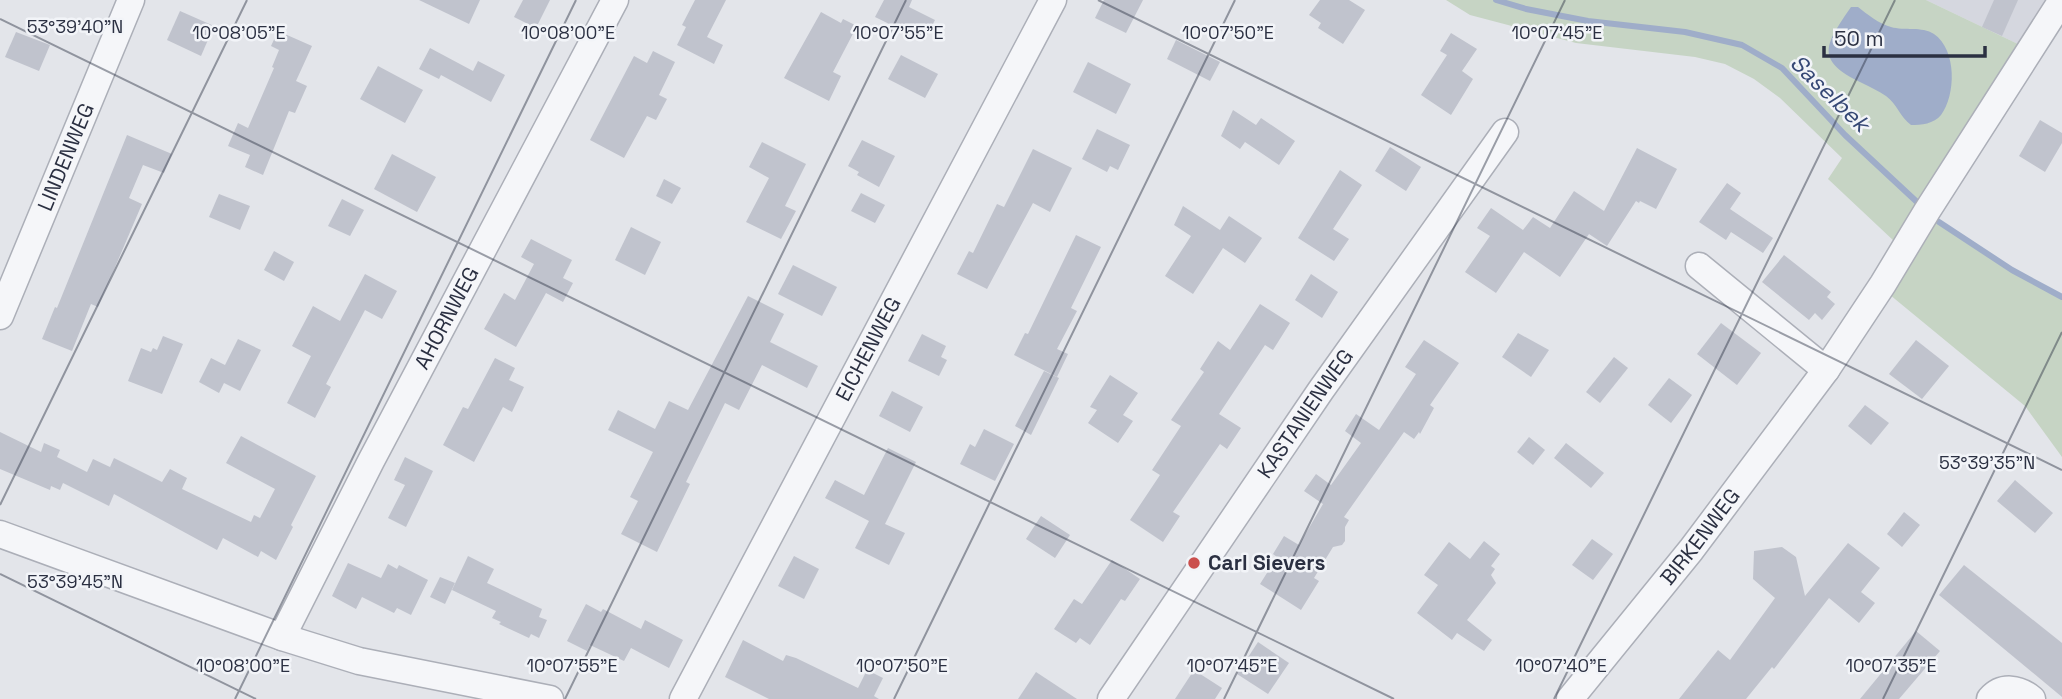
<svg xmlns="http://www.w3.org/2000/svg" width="2062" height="699" font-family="'Space Grotesk',sans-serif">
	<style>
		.built { fill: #d5d7df }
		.green { fill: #c6d4c4 }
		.water { fill: #9fadc9 }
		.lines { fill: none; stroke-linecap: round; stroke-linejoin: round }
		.stream { stroke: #9fadc9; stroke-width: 6 }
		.building { fill: #c0c3cd }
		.minor-casing { stroke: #acafb8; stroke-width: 29 }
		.minor { stroke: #f5f6f9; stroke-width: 26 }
		.ticks { fill: none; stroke: #2b3042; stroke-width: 2; stroke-opacity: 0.45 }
		.poi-dot { fill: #ca4f4d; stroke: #f2f4f8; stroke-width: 2.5 }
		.labels { text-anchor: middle; stroke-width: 5; stroke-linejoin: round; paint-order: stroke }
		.street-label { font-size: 21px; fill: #2b3042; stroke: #f2f4f8 }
		.poi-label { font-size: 21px; font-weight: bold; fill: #2b3042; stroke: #f2f4f8; text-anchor: start }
		.water-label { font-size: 23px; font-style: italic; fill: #364875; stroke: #f2f4f8 }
		.ticks-label { font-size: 18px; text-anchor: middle; fill: #2b3042; stroke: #f2f4f8; stroke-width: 5; stroke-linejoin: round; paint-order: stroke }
	</style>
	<rect width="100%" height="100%" fill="#e3e5ea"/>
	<!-- built -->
	<path class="built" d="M1926,0H2048L2020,45Z"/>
	<!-- green -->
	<path class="green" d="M1446,0H1926L2020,45L1922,206C1964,243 2014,271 2062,297V457L2025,406L1884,290L1895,242L1828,179L1842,158L1780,98L1754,79L1725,64L1695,57L1576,43L1470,15Z"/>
	<!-- water -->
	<path class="water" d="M1851,7H1858C1867,14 1879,24 1891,27C1904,31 1922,26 1934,34C1957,50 1956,95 1941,115C1934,124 1921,125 1911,125C1900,117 1897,104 1886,96C1879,91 1870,87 1862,83C1814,60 1825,45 1851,7Z"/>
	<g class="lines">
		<!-- stream -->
		<g class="stream">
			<path d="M1496,0L1526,9L1588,21L1685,32L1742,45L1782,68L1845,135L1917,202"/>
			<path d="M1939,222L2012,270L2062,297"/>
		</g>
	</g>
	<!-- building -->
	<g class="building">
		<path d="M419,0H480L469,24Z"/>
		<path d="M523,0H550L536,28L514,17Z"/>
		<path d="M695,0H726L707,37L723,45L714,64L677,45L686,27L682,25Z"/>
		<path d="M884,0H912L909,7L935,20L924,41L875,17Z"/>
		<path d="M1104,0H1143L1126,33L1095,18Z"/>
		<path d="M1320,0H1349L1365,10L1343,44L1318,28L1321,23L1309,15Z"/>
		<path d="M1994,0H2018L2002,36L1982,27Z"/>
		<path d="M180,11L214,26L201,56L167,40Z"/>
		<path d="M821,12L841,23L843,19L857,26L833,72L841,76L829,101L784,78Z"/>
		<path d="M278,31L312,46L296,81L307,86L295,113L289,111L263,175L245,167L250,155L228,146L238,123L248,128L274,68L272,67L279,50L271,46Z"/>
		<path d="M16,32L50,45L39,71L5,57Z"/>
		<path d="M1451,33L1477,49L1462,71L1473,79L1451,115L1421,95L1447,55L1440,51Z"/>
		<path d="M1176,40L1220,62L1210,81L1167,59Z"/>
		<path d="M430,48L473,71L478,61L505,75L491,102L441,75L439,79L419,69Z"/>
		<path d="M653,51L675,62L659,95L667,99L656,120L647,116L624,158L590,140L634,56L647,63Z"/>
		<path d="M901,55L938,74L925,98L888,79Z"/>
		<path d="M1088,62L1131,84L1116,114L1073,92Z"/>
		<path d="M378,66L423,90L405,123L360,99Z"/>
		<path d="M1233,110L1256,125L1261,118L1295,141L1279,165L1245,142L1240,149L1221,136Z"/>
		<path d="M2040,120L2062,133V143L2045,172L2019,156Z"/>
		<path d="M1097,129L1130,145L1118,170L1110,166L1107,172L1082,159Z"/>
		<path d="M127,135L172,154L164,173L143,165L129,198L142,204L98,307L91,304L72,351L42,339L55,307L57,308Z"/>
		<path d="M862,140L895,156L879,187L857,175L859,172L848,166Z"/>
		<path d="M762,142L806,164L785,206L796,211L781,239L746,222L769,178L749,167Z"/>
		<path d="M1390,147L1421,167L1406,191L1375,171Z"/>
		<path d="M1637,148L1677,169L1656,209L1640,201L1639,203L1636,201L1607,246L1589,234L1560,277L1524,252L1496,293L1465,272L1490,236L1477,228L1491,208L1523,230L1533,217L1550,228L1574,191L1604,211Z"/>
		<path d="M1033,149L1072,168L1050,212L1033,203L987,289L957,274L969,251L973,253L997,204L1004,207Z"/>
		<path d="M392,154L436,177L417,212L374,189Z"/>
		<path d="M1340,170L1362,185L1333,229L1349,239L1334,261L1298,238Z"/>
		<path d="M664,179L681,188L672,204L656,196Z"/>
		<path d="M1727,183L1741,193L1730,209L1773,238L1763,253L1731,232L1726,240L1699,222Z"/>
		<path d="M861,193L885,205L875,223L851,211Z"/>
		<path d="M219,194L250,206L240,230L209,217Z"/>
		<path d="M342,199L364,210L350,236L328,226Z"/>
		<path d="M1183,206L1220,230L1229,216L1262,238L1245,263L1223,248L1193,294L1165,276L1191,236L1174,225Z"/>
		<path d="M631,227L661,242L645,275L615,260Z"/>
		<path d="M1076,235L1101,247L1071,308L1077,311L1057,349L1068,354L1057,377L1014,355L1025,333L1028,334Z"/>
		<path d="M531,239L572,260L563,278L573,283L563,302L546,293L516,347L484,329L504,293L515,300L534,264L521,257Z"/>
		<path d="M274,251L294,262L284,281L264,270Z"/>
		<path d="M1784,255L1831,292L1827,297L1835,304L1822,320L1815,313L1809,320L1762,282Z"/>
		<path d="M793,265L837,287L822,316L778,294Z"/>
		<path d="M365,274L397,291L382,319L365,310L326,384L331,387L315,418L287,403L311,356L292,346L313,306L340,321Z"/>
		<path d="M1311,274L1338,292L1322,318L1295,300Z"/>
		<path d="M748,296L784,314L770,342L818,366L807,388L762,365L739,410L725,403L686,482L690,484L657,552L621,534L638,501L630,497L653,452L608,430L618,410L655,429L669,401L688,410Z"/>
		<path d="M1260,304L1290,323L1273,350L1265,345L1219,414L1241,428L1227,449L1220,444L1173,512L1180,516L1163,542L1130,520L1160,475L1152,470L1181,426L1171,420L1204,372L1200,369L1218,341L1230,350Z"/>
		<path d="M1721,323L1761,353L1737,385L1697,354Z"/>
		<path d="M1518,333L1549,350L1531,377L1502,357Z"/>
		<path d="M922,334L946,346L941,357L947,360L939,376L908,361Z"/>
		<path d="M163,336L183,344L162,394L128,381L141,348L151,352L153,348L157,350Z"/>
		<path d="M238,339L261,350L240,391L224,383L219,393L199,382L211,358L225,365Z"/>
		<path d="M1424,340L1459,363L1430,405L1434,408L1420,434L1419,432L1414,439L1404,432L1344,517L1349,520L1345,527V541L1342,545L1333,547L1314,578L1319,581L1301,610L1260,584L1277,557L1273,554L1284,536L1299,545L1323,504L1304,491L1316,474L1331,485L1361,443L1345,431L1356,414L1379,430L1416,374L1405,367Z"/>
		<path d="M1916,340L1949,366L1922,399L1889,374Z"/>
		<path d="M1614,357L1628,368L1600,403L1586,392Z"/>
		<path d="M495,358L515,368L509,380L524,387L512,412L503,407L474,462L443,445L463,407L468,409Z"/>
		<path d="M1044,371L1059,378L1031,435L1015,426Z"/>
		<path d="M1110,375L1138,393L1123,415L1133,421L1118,443L1088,423L1097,410L1090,407Z"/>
		<path d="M1669,378L1692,395L1671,423L1648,405Z"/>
		<path d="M892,391L923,407L910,432L879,416Z"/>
		<path d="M1865,405L1889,423L1871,445L1848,426Z"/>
		<path d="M984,429L1014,444L995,481L960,464L970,444L975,447Z"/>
		<path d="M0,432L41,452L44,443L60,450L57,457L87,472L93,459L110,467L114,458L162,482L170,469L187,478L182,489L251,522L254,515L260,518L275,489L226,463L241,436L316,476L291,525L293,527L276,560L261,551L258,557L223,538L217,550L114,494L109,506L63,483L60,490L51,486L50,490L0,469Z"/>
		<path d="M1529,437L1545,450L1533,465L1517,452Z"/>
		<path d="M1566,443L1604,473L1591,488L1554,458Z"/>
		<path d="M888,448L916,462L885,524L905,533L889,565L855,548L869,521L825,498L835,480L864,495Z"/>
		<path d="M405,457L433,471L406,527L388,518L405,485L394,480Z"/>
		<path d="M2015,480L2053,513L2035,533L1997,501Z"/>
		<path d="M1904,512L1920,525L1902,547L1887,534Z"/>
		<path d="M1041,516L1070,535L1055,558L1026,539Z"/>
		<path d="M1592,539L1613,554L1593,580L1572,565Z"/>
		<path d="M1484,541L1500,554L1491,566L1495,569L1491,575L1496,583L1467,620L1492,640L1484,651L1457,633L1452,640L1417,613L1438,585L1424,575L1449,542L1470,559Z"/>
		<path d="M1848,543L1880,568L1861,592L1875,603L1859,623L1829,598L1774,669L1772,667L1746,699H1679L1718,650L1730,660L1775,598L1753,579L1754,551L1782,547L1796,557L1805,596Z"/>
		<path d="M468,556L494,569L487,583L542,609L539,617L547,620L539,638L531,634L529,638L499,624L501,622L492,618L496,611L452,590Z"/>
		<path d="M794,556L819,569L804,599L778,586Z"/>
		<path d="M1112,560L1140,579L1125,601L1121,599L1090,645L1080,638L1076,643L1054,629L1074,599L1082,604Z"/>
		<path d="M348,563L381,578L388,564L397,569L399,565L428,580L411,615L397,608L394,613L362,597L356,609L332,596Z"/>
		<path d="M1964,565L2062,643V697L1939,595Z"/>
		<path d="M440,577L455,583L445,604L430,597Z"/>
		<path d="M586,604L601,612L603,609L641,629L645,620L683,640L669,668L631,648L624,661L590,645L587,651L567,641Z"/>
		<path d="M1916,631L1940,651L1899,699H1860Z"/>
		<path d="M743,640L783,661L786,655L796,658L858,688L867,670L883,678L874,696L879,699H769L725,677Z"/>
		<path d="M1258,642L1289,663L1268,694L1237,674Z"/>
		<path d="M1194,670L1222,688L1215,699H1175Z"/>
		<path d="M1036,672L1077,699H1018Z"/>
	</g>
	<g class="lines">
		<!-- minor casing -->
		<g class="minor-casing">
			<g id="minor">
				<path d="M1699,266L1826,370"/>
				<path id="s1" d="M0,316L131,0"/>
				<path d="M0,534L282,637L359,661L550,699"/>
				<path id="s2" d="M282,637L371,461L615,0"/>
				<path id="s3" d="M683,699L1053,0"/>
				<path id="s4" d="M1111,699L1321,390L1505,132"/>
				<path id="s5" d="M1570,699L1691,550L1826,370L1883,284L1927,211L2062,0"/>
				<path d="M1990,699C2002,685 2019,688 2032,699"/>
			</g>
		</g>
		<!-- minor -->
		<use href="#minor" class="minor"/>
	</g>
	<!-- ticks -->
	<path class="ticks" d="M1098,0L2062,470M0,19L1394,699M0,505L247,0M0,574L256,699M235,699L576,0M565,699L906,0M894,699L1235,0M1224,699L1565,0M1554,699L1895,0M1883,699L2062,332"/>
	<!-- markers -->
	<circle class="poi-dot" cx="1194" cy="563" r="7"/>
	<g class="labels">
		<!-- street labels -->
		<g class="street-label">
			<text dy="7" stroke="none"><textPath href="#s1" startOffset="172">LINDENWEG</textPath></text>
			<text dy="7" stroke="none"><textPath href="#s2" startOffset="359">AHORNWEG</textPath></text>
			<text dy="7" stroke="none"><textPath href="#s3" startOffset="396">EICHENWEG</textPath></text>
			<text dy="7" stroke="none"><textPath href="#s4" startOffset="345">KASTANIENWEG</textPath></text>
			<text dy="7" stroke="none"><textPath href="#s5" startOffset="208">BIRKENWEG</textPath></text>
		</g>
		<!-- poi labels -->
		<g class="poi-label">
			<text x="1208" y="570">Carl Sievers</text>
		</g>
		<!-- water labels -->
		<g class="water-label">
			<text transform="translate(1830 93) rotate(44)" y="8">Saselbek</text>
		</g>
	</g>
	<g class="ticks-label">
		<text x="75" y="33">53°39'40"N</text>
		<text x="898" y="39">10°07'55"E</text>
		<text x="239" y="39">10°08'05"E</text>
		<text x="568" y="39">10°08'00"E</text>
		<text x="1228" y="39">10°07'50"E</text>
		<text x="1557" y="39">10°07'45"E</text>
		<text x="1987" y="469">53°39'35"N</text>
		<text x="75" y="588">53°39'45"N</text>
		<text x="243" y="672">10°08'00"E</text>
		<text x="572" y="672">10°07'55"E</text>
		<text x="902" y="672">10°07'50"E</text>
		<text x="1232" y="672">10°07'45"E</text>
		<text x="1561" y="672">10°07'40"E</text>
		<text x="1891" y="672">10°07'35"E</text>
	</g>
	<!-- scale -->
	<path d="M1824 46v10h161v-10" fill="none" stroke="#2b3042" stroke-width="3.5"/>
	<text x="1834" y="46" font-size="21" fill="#2b3042" stroke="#f2f4f8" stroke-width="5" paint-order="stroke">50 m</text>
</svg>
